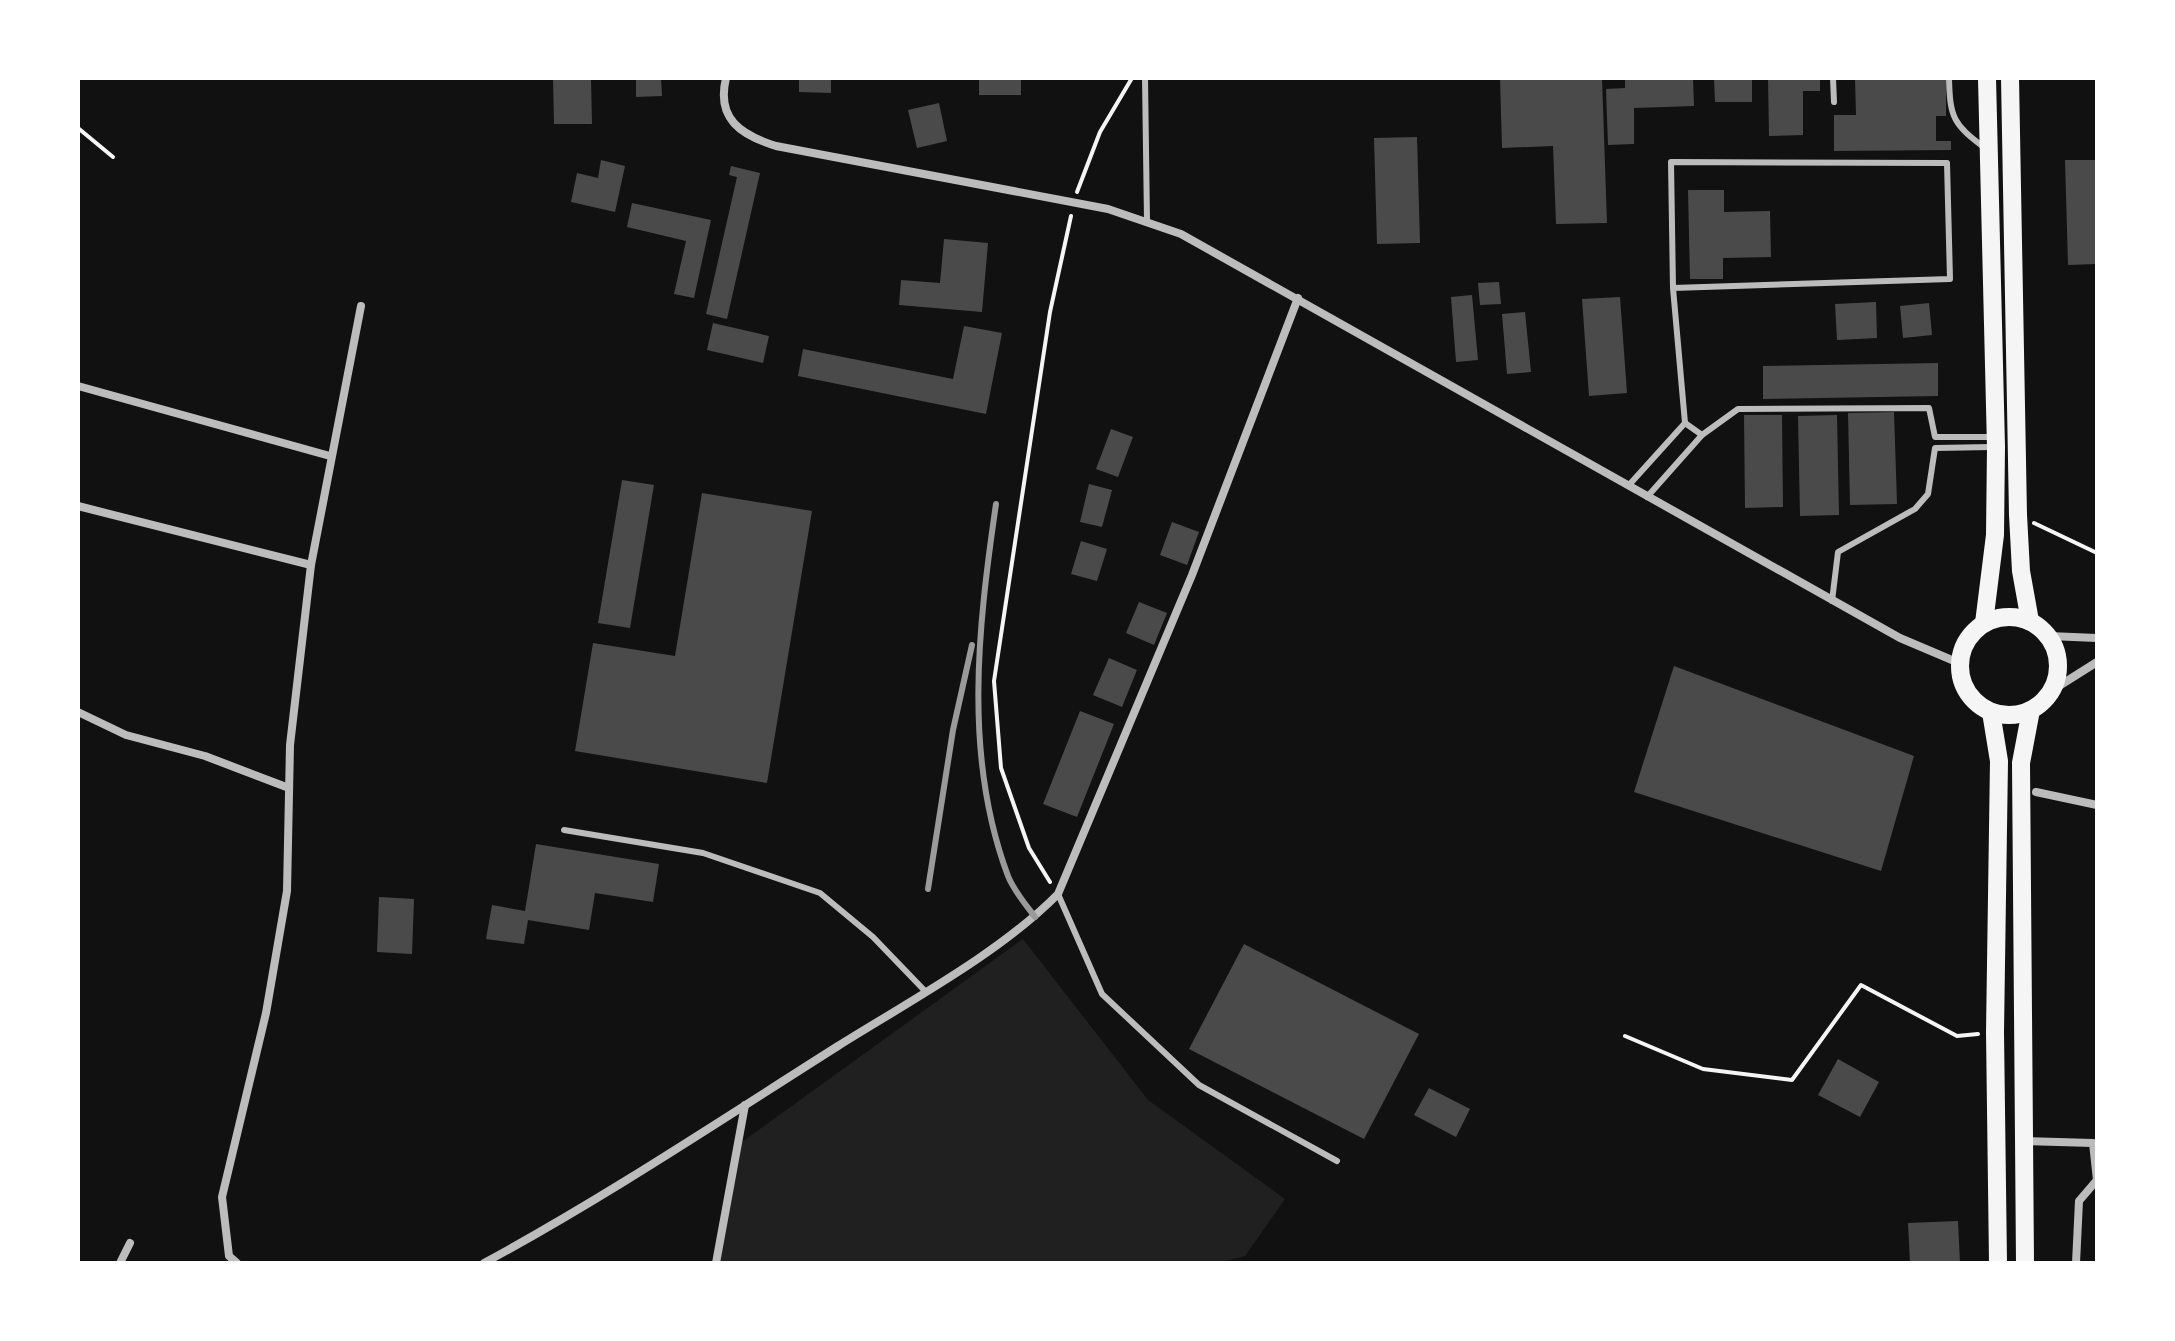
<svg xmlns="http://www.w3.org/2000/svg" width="2175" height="1341" font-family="'Alegreya Sans',sans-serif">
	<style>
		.green { fill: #202020 }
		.building { fill: #4a4a4a }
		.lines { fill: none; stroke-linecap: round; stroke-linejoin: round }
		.path { stroke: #f5f5f5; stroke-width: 4 }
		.service { stroke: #bcbcbc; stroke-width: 6 }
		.minor { stroke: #bcbcbc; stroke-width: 8 }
		.primary { stroke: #f5f5f5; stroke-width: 18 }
		.rail { stroke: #9a9a9a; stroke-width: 6 }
	</style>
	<rect width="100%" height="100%" fill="#111"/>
	<!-- green -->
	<path class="green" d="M1023,939L1148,1100L1285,1199L1245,1256L1217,1263H715L735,1147Z"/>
	<!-- building -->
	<g class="building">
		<path d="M636,78H661L662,96L636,97Z"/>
		<path d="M799,78H831V93L799,92Z"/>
		<rect x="979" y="78" width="42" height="17"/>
		<path d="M1500,78H1602L1607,223L1556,224L1553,146L1502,148Z"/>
		<path d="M1625,78H1693L1694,106L1634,108V144L1608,145L1606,89L1625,88Z"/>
		<path d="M1714,78H1752V102H1715Z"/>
		<path d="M1768,78H1820V91H1803V135L1769,136Z"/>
		<path d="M1855,78H1946V116H1936V141H1951V150L1834,151V115H1856Z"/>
		<path d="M553,79H591L592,124H554Z"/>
		<path d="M939,103L947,141L917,148L908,110Z"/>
		<path d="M1417,137L1420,243L1377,244L1374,138Z"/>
		<path d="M601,160L625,166L615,212L571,202L577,173L598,178Z"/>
		<path d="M2065,160H2097V264L2068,265Z"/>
		<path d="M731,166L760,173L727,319L706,314L737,177L729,175Z"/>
		<path d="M1688,190H1724V212L1770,211L1771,257L1723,258V279H1690Z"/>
		<path d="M632,203L711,220L694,298L674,294L686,241L627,227Z"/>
		<path d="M944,239L988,243L982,312L899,305L901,280L940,283Z"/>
		<path d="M1499,282L1501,304L1480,305L1478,283Z"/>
		<path d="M1472,295L1478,360L1456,362L1451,297Z"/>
		<path d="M1620,297L1627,393L1589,396L1582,299Z"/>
		<path d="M1876,302L1877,338L1837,340L1835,304Z"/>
		<path d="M1929,303L1932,335L1903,338L1900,306Z"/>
		<path d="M1525,312L1531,372L1507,374L1502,314Z"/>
		<path d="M713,323L769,336L763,363L707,350Z"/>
		<path d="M964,326L1002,333L986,414L798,376L803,349L953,379Z"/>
		<path d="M1938,363V396L1763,399V366Z"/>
		<path d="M1894,412L1897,504L1850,505L1848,413Z"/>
		<path d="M1744,415H1782L1783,507L1745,508Z"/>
		<path d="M1837,415L1839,515L1800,516L1798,416Z"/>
		<path d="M1111,429L1133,437L1118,477L1096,469Z"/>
		<path d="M622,480L654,485L630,628L598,623Z"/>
		<path d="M1089,484L1112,490L1102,527L1080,522Z"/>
		<path d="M702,493L812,511L767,783L575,751L593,643L675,656Z"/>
		<path d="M1172,522L1199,532L1187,565L1160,555Z"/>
		<path d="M1081,541L1107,549L1097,581L1071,574Z"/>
		<path d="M1139,602L1167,613L1154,645L1126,633Z"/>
		<path d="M1109,658L1137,670L1122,707L1093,695Z"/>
		<path d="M1674,666L1914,756L1881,871L1634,792Z"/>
		<path d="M1080,711L1114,724L1077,817L1043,804Z"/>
		<path d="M536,844L659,864L653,902L595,893L589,930L528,920L524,944L486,939L492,905L525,911Z"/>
		<path d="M379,897L414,899L412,954L377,952Z"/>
		<path d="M1244,944L1419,1034L1364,1139L1189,1049Z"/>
		<path d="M1838,1059L1879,1082L1860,1117L1818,1095Z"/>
		<path d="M1429,1088L1470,1109L1456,1137L1414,1115Z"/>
		<path d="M1958,1221L1960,1263H1910L1908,1223Z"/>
	</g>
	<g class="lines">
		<!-- path -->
		<g class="path">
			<path d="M78,128L113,157"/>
			<path d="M1077,192L1100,132L1132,78"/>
			<path d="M2034,523L2097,553"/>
			<path d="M1050,882L1029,848L1001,768L994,681L1050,312L1071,216"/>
			<path d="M1625,1036L1703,1069L1792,1080L1861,985L1957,1036L1978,1034"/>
		</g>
		<!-- service -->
		<g class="service">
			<path d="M1145,78L1147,221"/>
			<path d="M1833,78L1834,102"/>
			<path d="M1949,78C1950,118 1953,124 1985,148"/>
			<path d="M1685,423L1702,435"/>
			<path d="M1629,485L1685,423L1673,288L1671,162L1947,163L1950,279L1673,288"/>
			<path d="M1647,497L1702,435L1738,409L1929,408L1935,437H1994"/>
			<path d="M1832,601L1838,552L1915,509L1928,494L1935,448L1991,447"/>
			<path d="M564,830L703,853L820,893L873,937L925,991"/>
			<path d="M1058,894L1102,994L1199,1085L1337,1161"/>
		</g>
		<!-- minor -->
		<g class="minor">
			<path d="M726,78C716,119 741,135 776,146L1108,209L1181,234L1900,638L1959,663"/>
			<path d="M78,386L330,456"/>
			<path d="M78,506L311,565"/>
			<path d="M2049,636L2097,638"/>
			<path d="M2051,691L2097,662"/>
			<path d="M78,712L126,735L205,756L289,788"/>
			<path d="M2036,792L2097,805"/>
			<path d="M2024,1141L2093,1143L2097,1180"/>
			<path d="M120,1263L130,1243"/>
			<path d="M237,1263L229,1256L222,1197L266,1013L287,891L290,745L311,565L361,306"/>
			<path d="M484,1263C606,1197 721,1120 838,1046C908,1002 1000,953 1058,894L1192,575L1298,298"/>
			<path d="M716,1263L745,1105"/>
			<path d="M2076,1263L2079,1201L2097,1180"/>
		</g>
		<!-- primary -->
		<g class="primary">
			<path d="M2010,78L2018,515L2021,571L2030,621"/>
			<circle cx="2009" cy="666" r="49"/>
			<path d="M1984,623L1995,535L1996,447L1987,78"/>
			<path d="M1991,712L1999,761L1995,1032L1998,1263"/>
			<path d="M2025,1263L2021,763L2031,710"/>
		</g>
		<!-- rail -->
		<g class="rail">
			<path d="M996,504C978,628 963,756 1008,876C1014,891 1026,905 1035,917"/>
			<path d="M928,889L953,730L972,645"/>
		</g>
	</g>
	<!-- border -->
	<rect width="2175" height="1341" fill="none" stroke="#ffffff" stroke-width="160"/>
</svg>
